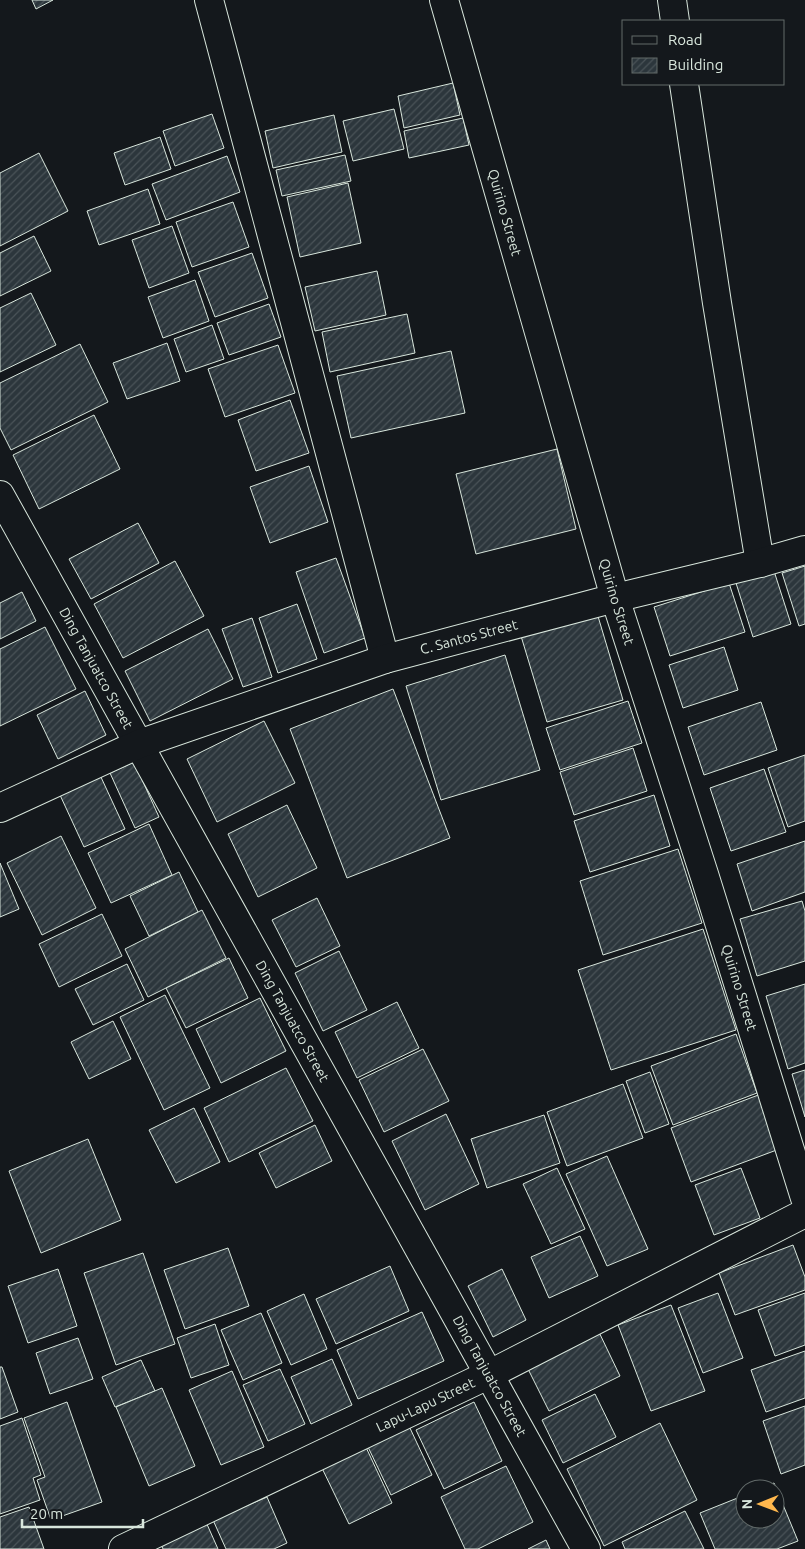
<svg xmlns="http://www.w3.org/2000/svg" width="805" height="1549" font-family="Ubuntu,sans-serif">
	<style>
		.building { fill: url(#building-hatch); stroke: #d8e6dc }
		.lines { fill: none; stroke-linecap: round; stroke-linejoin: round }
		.minor-casing { stroke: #d8e6dc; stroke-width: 30 }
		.minor { stroke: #14181c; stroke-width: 28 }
		.labels { text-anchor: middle; stroke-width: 4; stroke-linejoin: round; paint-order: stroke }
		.street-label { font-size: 14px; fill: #d8e6dc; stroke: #14181c }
	</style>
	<defs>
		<pattern id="building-hatch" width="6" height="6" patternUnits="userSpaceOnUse" patternTransform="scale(1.25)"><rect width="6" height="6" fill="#2c363c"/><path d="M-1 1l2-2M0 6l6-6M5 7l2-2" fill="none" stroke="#4a5358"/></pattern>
	</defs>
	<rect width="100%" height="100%" fill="#14181c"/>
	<!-- building -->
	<g class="building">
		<path d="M32,0H53L36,9Z"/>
		<path d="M453,83L460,115L404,128L398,96Z"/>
		<path d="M394,109L404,149L353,161L343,121Z"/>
		<path d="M212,114L224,148L175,166L163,131Z"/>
		<path d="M334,115L342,152L273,168L265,131Z"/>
		<path d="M463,118L469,145L409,158L404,131Z"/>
		<path d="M160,137L171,169L125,185L114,153Z"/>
		<path d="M39,153L68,211L0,246V173Z"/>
		<path d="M345,155L351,181L282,196L276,170Z"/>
		<path d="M227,156L240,192L166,220L152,184Z"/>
		<path d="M348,183L361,243L300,257L287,197Z"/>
		<path d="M148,189L160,224L99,245L87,211Z"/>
		<path d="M233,202L249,247L192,267L176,222Z"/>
		<path d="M172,226L189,273L149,288L132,240Z"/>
		<path d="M34,236L51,271L0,296V253Z"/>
		<path d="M252,253L268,298L215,317L198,272Z"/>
		<path d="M377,271L386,315L315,331L305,287Z"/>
		<path d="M195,280L209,321L163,338L148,297Z"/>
		<path d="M31,293L56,345L0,372V308Z"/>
		<path d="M269,304L281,337L229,355L217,323Z"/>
		<path d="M407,314L415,353L330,372L322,332Z"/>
		<path d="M212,325L224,359L186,372L174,339Z"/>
		<path d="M167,343L180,381L127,399L113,363Z"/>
		<path d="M80,344L108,402L11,450L0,428V383Z"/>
		<path d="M278,345L295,393L225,417L208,369Z"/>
		<path d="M451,351L465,413L351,438L337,376Z"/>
		<path d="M290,400L309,453L256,471L238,420Z"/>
		<path d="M94,415L120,469L39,509L13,455Z"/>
		<path d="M557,449L576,529L476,554L456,474Z"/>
		<path d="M309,466L328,522L270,543L250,487Z"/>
		<path d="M138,523L159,563L91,599L69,559Z"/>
		<path d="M336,558L365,638L324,653L296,572Z"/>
		<path d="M175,561L204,616L123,658L94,604Z"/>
		<path d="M805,566V624L799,626L782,573Z"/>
		<path d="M774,571L791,624L753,637L736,583Z"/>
		<path d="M729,583L745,632L670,656L654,607Z"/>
		<path d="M22,592L36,621L0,639V603Z"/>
		<path d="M297,604L317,659L278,673L259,618Z"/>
		<path d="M597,613L623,700L547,722L521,636Z"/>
		<path d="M252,618L272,677L243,687L222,629Z"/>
		<path d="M45,627L76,689L0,726V649Z"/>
		<path d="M208,629L233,679L150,721L125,671Z"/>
		<path d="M724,647L738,690L683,708L669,665Z"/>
		<path d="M505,655L540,770L441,800L406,686Z"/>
		<path d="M393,689L450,838L347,878L290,729Z"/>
		<path d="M85,691L106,735L58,759L37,715Z"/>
		<path d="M628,701L642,743L560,770L546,728Z"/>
		<path d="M761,702L777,750L704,775L688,727Z"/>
		<path d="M264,721L295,783L217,822L187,759Z"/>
		<path d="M633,748L647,791L574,815L560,772Z"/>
		<path d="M805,755V821L788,827L768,768Z"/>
		<path d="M134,762L159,817L135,828L110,773Z"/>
		<path d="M764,769L786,832L731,851L710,788Z"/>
		<path d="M100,775L125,829L84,847L60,795Z"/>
		<path d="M654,795L670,846L590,872L574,821Z"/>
		<path d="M287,805L317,868L258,897L228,834Z"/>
		<path d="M149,824L172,875L111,903L88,853Z"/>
		<path d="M61,836L96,908L42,935L7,863Z"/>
		<path d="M805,841V892L752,911L737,864Z"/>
		<path d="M678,849L702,923L603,955L580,881Z"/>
		<path d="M0,863L19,909L0,917Z"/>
		<path d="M179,872L198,912L149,936L130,896Z"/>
		<path d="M317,898L340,946L296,967L272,920Z"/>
		<path d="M802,901L805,911V961L757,976L740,919Z"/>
		<path d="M202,910L226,958L148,997L125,949Z"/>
		<path d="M102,914L122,956L59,987L39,944Z"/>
		<path d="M703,929L736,1030L611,1070L578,970Z"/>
		<path d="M339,951L367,1010L323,1031L295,973Z"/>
		<path d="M229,958L248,998L186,1028L166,988Z"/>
		<path d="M127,964L144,1000L93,1025L75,989Z"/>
		<path d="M805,984V1063L788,1069L766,996Z"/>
		<path d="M165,995L210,1088L164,1110L120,1017Z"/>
		<path d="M260,998L286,1051L221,1083L196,1029Z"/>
		<path d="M397,1002L419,1048L357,1078L335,1032Z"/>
		<path d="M113,1021L131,1059L89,1079L71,1042Z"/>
		<path d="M736,1034L757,1093L673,1125L651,1066Z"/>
		<path d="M423,1049L449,1101L384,1132L359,1080Z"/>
		<path d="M286,1068L313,1121L229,1162L204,1108Z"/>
		<path d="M805,1070V1117L792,1074Z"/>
		<path d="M650,1072L669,1124L645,1133L626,1081Z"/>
		<path d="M623,1084L643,1138L567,1166L547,1112Z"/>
		<path d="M761,1094L782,1148L691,1182L671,1128Z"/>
		<path d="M194,1108L220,1162L176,1183L149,1130Z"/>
		<path d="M446,1114L479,1184L425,1210L392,1141Z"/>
		<path d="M544,1115L560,1163L487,1188L471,1139Z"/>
		<path d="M315,1125L332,1161L276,1188L259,1153Z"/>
		<path d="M88,1139L121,1220L41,1253L9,1171Z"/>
		<path d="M607,1156L648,1249L607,1266L566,1174Z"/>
		<path d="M557,1168L585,1229L551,1244L523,1184Z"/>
		<path d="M741,1168L760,1218L714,1235L695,1185Z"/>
		<path d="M580,1236L598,1276L549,1298L531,1257Z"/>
		<path d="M793,1245L805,1277V1290L735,1315L719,1273Z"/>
		<path d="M228,1248L249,1306L185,1329L164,1270Z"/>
		<path d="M143,1253L175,1344L116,1365L84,1273Z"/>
		<path d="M390,1266L409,1311L336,1344L316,1299Z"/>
		<path d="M58,1269L77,1326L28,1343L8,1286Z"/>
		<path d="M502,1269L526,1320L493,1337L468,1286Z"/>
		<path d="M718,1293L743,1358L703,1373L678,1308Z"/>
		<path d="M805,1293V1345L775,1356L758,1310Z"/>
		<path d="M304,1294L327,1349L291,1365L267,1311Z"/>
		<path d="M671,1305L705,1391L651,1411L618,1325Z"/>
		<path d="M422,1312L444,1361L358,1399L337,1350Z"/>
		<path d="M261,1313L282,1363L243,1380L221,1330Z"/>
		<path d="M215,1324L229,1365L191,1378L177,1338Z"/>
		<path d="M597,1328L620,1376L549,1411L525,1363Z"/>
		<path d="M78,1338L93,1379L50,1394L36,1353Z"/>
		<path d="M805,1351V1398L766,1412L751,1370Z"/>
		<path d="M332,1359L352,1405L311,1424L291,1377Z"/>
		<path d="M141,1360L155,1391L115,1407L102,1377Z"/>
		<path d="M0,1367H2L18,1412L0,1419Z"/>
		<path d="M280,1369L305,1424L268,1441L243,1385Z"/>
		<path d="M232,1371L264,1447L221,1465L189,1390Z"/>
		<path d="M162,1388L195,1466L149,1486L116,1407Z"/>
		<path d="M595,1394L616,1437L563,1463L542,1420Z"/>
		<path d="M67,1402L102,1502L51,1520L37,1480L45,1477L24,1418Z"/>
		<path d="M474,1402L502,1461L444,1489L416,1430Z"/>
		<path d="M805,1406V1465L781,1474L763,1421Z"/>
		<path d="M22,1418L41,1475L33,1478L40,1500L0,1514V1426Z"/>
		<path d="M660,1423L697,1500L604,1546L567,1469Z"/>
		<path d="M409,1426L432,1475L391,1495L368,1447Z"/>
		<path d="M364,1443L392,1503L349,1524L320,1464Z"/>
		<path d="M506,1466L533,1522L478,1549H465L441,1497Z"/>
		<path d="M774,1483L798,1541L777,1549H715L700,1513L745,1495V1519H775V1489H760Z"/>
		<path d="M267,1497L287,1543L274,1549H226L213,1520Z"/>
		<path d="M29,1507L44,1549H0V1517Z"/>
		<path d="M685,1511L704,1549H625L622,1542Z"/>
		<path d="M206,1522L218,1549H163L160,1542Z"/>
		<path d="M546,1540L550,1549H528Z"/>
	</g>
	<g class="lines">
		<!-- minor casing -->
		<g class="minor-casing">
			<g id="minor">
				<path d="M209,0L385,659"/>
				<path id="s1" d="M444,0L615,598L704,874L805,1198"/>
				<path d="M672,0L675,21"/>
				<path d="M684,84L717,303L760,563"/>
				<path id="s2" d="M0,495L586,1549"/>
				<path id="s3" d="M0,808L139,744L385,659L615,598L760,563L805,550"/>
				<path id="s4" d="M123,1549L490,1374L805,1213"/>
			</g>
		</g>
		<!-- minor -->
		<use href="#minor" class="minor"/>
	</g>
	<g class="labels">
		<!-- street labels -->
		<g class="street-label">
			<text dy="5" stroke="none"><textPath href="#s1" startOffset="221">Quirino Street</textPath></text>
			<text dy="5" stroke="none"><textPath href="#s1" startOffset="626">Quirino Street</textPath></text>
			<text dy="5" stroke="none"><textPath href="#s3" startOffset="500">C. Santos Street</textPath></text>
			<text dy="5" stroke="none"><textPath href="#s2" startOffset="198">Ding Tanjuatco Street</textPath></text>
			<text dy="5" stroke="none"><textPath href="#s1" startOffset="1031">Quirino Street</textPath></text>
			<text dy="5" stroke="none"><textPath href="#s2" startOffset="602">Ding Tanjuatco Street</textPath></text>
			<text dy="5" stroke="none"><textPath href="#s2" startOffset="1008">Ding Tanjuatco Street</textPath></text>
			<text dy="5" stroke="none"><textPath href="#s4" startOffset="335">Lapu-Lapu Street</textPath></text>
		</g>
	</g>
	<!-- legend -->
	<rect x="622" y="20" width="162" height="65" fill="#14181c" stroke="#626a69"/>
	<rect x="632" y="36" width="25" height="8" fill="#14181c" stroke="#626a69"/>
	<text x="668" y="45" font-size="15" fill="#d8e6dc">Road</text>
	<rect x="632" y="58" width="25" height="15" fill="url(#building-hatch)" stroke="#626a69"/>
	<text x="668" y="70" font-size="15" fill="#d8e6dc">Building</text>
	<!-- north arrow -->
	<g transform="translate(760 1504) rotate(269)"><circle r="24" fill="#14181c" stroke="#626a69"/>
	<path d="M0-4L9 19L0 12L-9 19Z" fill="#ffb74d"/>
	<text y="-8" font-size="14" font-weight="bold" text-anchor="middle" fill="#d8e6dc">N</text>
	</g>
	<!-- scale -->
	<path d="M22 1519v8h121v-8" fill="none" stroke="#d8e6dc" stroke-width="2.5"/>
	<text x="30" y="1519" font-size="15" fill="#d8e6dc" stroke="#14181c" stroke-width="4" paint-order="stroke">20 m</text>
</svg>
